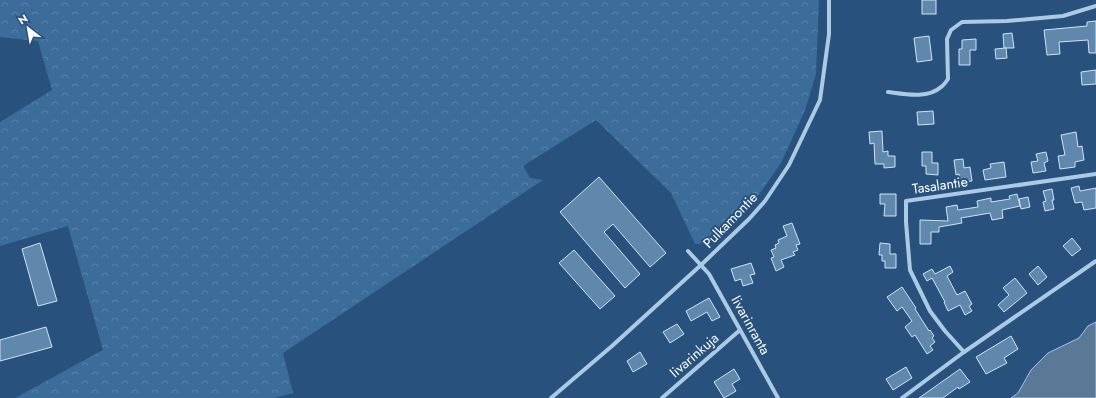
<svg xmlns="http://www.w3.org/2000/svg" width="1096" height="398" font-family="Jost,sans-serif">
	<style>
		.forest { fill: url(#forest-crowns) }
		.water { fill: #5b7997; stroke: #a2c5e5 }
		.building { fill: #6088ad; stroke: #d0e2f4 }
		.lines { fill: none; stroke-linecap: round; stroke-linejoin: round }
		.street { stroke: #adcae4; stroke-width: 4 }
		.labels { text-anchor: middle; stroke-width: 4; stroke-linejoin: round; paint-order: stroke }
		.street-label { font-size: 14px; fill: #fff; stroke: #28527d }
	</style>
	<defs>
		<pattern id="forest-crowns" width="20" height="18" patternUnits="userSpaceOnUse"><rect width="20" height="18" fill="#3c6c9a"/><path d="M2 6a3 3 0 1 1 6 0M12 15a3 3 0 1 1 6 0" fill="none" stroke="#5982a9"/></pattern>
	</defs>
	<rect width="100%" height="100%" fill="#28527d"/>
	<!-- forest -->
	<path class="forest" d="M0,0H819L816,74L805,110L781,163L755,200L707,243L695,244L671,193L596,120L523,166L530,178L543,180L283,353L293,393L274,398H15L103,350L68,226L0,246V122L52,90L38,41L0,37Z"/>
	<!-- water -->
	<path class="water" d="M1096,322V398H1011L1018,393L1031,370L1048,353L1079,338L1088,326Z"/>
	<!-- building -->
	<g class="building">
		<rect x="922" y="0" width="14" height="14"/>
		<path d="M1096,21V53H1089L1088,40L1059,42L1060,54L1047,55L1044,30L1087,26V22Z"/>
		<path d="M1012,33L1014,48H1004L1003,34Z"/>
		<path d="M929,36L932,60L917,62L914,38Z"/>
		<path d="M976,39V50H970V65H959V49H962V40Z"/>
		<path d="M1006,48L1007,58L996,59L995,49Z"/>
		<path d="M1096,70V84L1082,85L1081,72Z"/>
		<path d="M933,111L934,124L918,125L917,112Z"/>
		<path d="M882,131L883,152L888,151V156H895V167L884,168V164H875L874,143L870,144L869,132Z"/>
		<path d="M1076,132L1078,147L1082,146L1084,160L1075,162V167L1060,169L1058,156L1065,155L1061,135Z"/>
		<path d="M922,152H932V163H938V175L926,174V166H922Z"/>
		<path d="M1046,152L1048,161L1044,163L1046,171L1033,173L1031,162L1038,161L1036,154Z"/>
		<path d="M963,159L964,168L970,167L972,181L960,182L959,174L956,175L954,160Z"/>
		<path d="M1004,162L1006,177L985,180L983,170L991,168L990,164Z"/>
		<path d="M599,177L666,253L650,267L613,224L604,232L640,274L625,288L560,212Z"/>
		<path d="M1079,186L1080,191L1096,188V208L1084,210L1082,202L1075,203L1071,188Z"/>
		<path d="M1052,189L1054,200H1052L1054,209L1045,211L1043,202L1046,201L1043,191Z"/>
		<path d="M880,194H896V216H884L885,204H880Z"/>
		<path d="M1017,194L1020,206L1002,210L1003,218L992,220L990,213L961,218L962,223L939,227V232H931V244H920V220L948,221L946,207L957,205L958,210L978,207L977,201L991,198V202L1010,199L1009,196Z"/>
		<path d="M1028,197L1030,207L1021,209L1019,199Z"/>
		<path d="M792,223L800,244L796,245L798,250L793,252L795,255L781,260L784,267L776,271L771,258L774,257L771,250L776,248L775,245L779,243L778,240L787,236L783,226Z"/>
		<path d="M1072,238L1081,249L1072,256L1063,246Z"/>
		<path d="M40,243L57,301L38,306L22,249Z"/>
		<path d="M880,243L890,244V254H896V268H885V261H882V255H879Z"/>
		<path d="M574,250L615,296L600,309L559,263Z"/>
		<path d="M751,263L755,274L750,275L753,283L743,286L741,279L735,281L731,269Z"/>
		<path d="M950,266L953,272L947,276L957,295L965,291L972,304L969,306L972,311L965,315L960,305L948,311L944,302H945L932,278L927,281L923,274L932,269L935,274Z"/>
		<path d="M1038,266L1047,277L1038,285L1029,274Z"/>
		<path d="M1015,278L1027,293L1004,312L998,305L1009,295L1003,288Z"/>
		<path d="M902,287L916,308L915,309L929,331L930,330L934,336L932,338L935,342L930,346L933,350L927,354L915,335L912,337L905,327L912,321L902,307L897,311L887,297Z"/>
		<path d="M709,298L720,317L712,321L707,312L691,321L686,311Z"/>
		<path d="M677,324L684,334L670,343L663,332Z"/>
		<path d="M46,327L52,347L0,361V340Z"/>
		<path d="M1011,336L1018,349L1004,358L1007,363L986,374L976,357Z"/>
		<path d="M640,352L647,364L633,372L627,361Z"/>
		<path d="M906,367L912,378L893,390L886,379Z"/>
		<path d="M734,369L740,379L732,384L736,391L724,398L714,382Z"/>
		<path d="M960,369L970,382L959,389L958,387L943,398H919Z"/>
	</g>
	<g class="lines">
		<!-- street -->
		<g class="street">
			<path d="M888,92C904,94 928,99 941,87C944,85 946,82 948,79L947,39L951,30L962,22L1007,21L1063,16L1096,6"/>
			<path d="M688,251L709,274L778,398"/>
			<path d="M964,352L945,331L930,311L910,270L906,222V201L1096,174"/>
			<path d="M551,398L612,346L701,265L749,219L765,201L789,165L820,100L829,34V0"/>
			<path d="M662,398L740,330"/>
			<path d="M902,398L964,352L1096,261"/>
		</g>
	</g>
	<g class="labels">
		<!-- street labels -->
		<g class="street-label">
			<text transform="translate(940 185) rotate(-8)" y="5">Tasalantie</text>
			<text transform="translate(730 220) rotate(-46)" y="5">Pulkamontie</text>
			<text transform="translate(751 325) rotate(61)" y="5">Iivarinranta</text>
			<text transform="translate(694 355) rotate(-41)" y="5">Iivarinkuja</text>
		</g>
	</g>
	<!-- north arrow -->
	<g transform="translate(28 28) rotate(329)" stroke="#28527d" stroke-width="3" paint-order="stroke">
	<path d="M0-3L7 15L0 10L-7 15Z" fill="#ffffff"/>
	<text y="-6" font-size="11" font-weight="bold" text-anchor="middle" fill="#ffffff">N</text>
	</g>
</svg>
